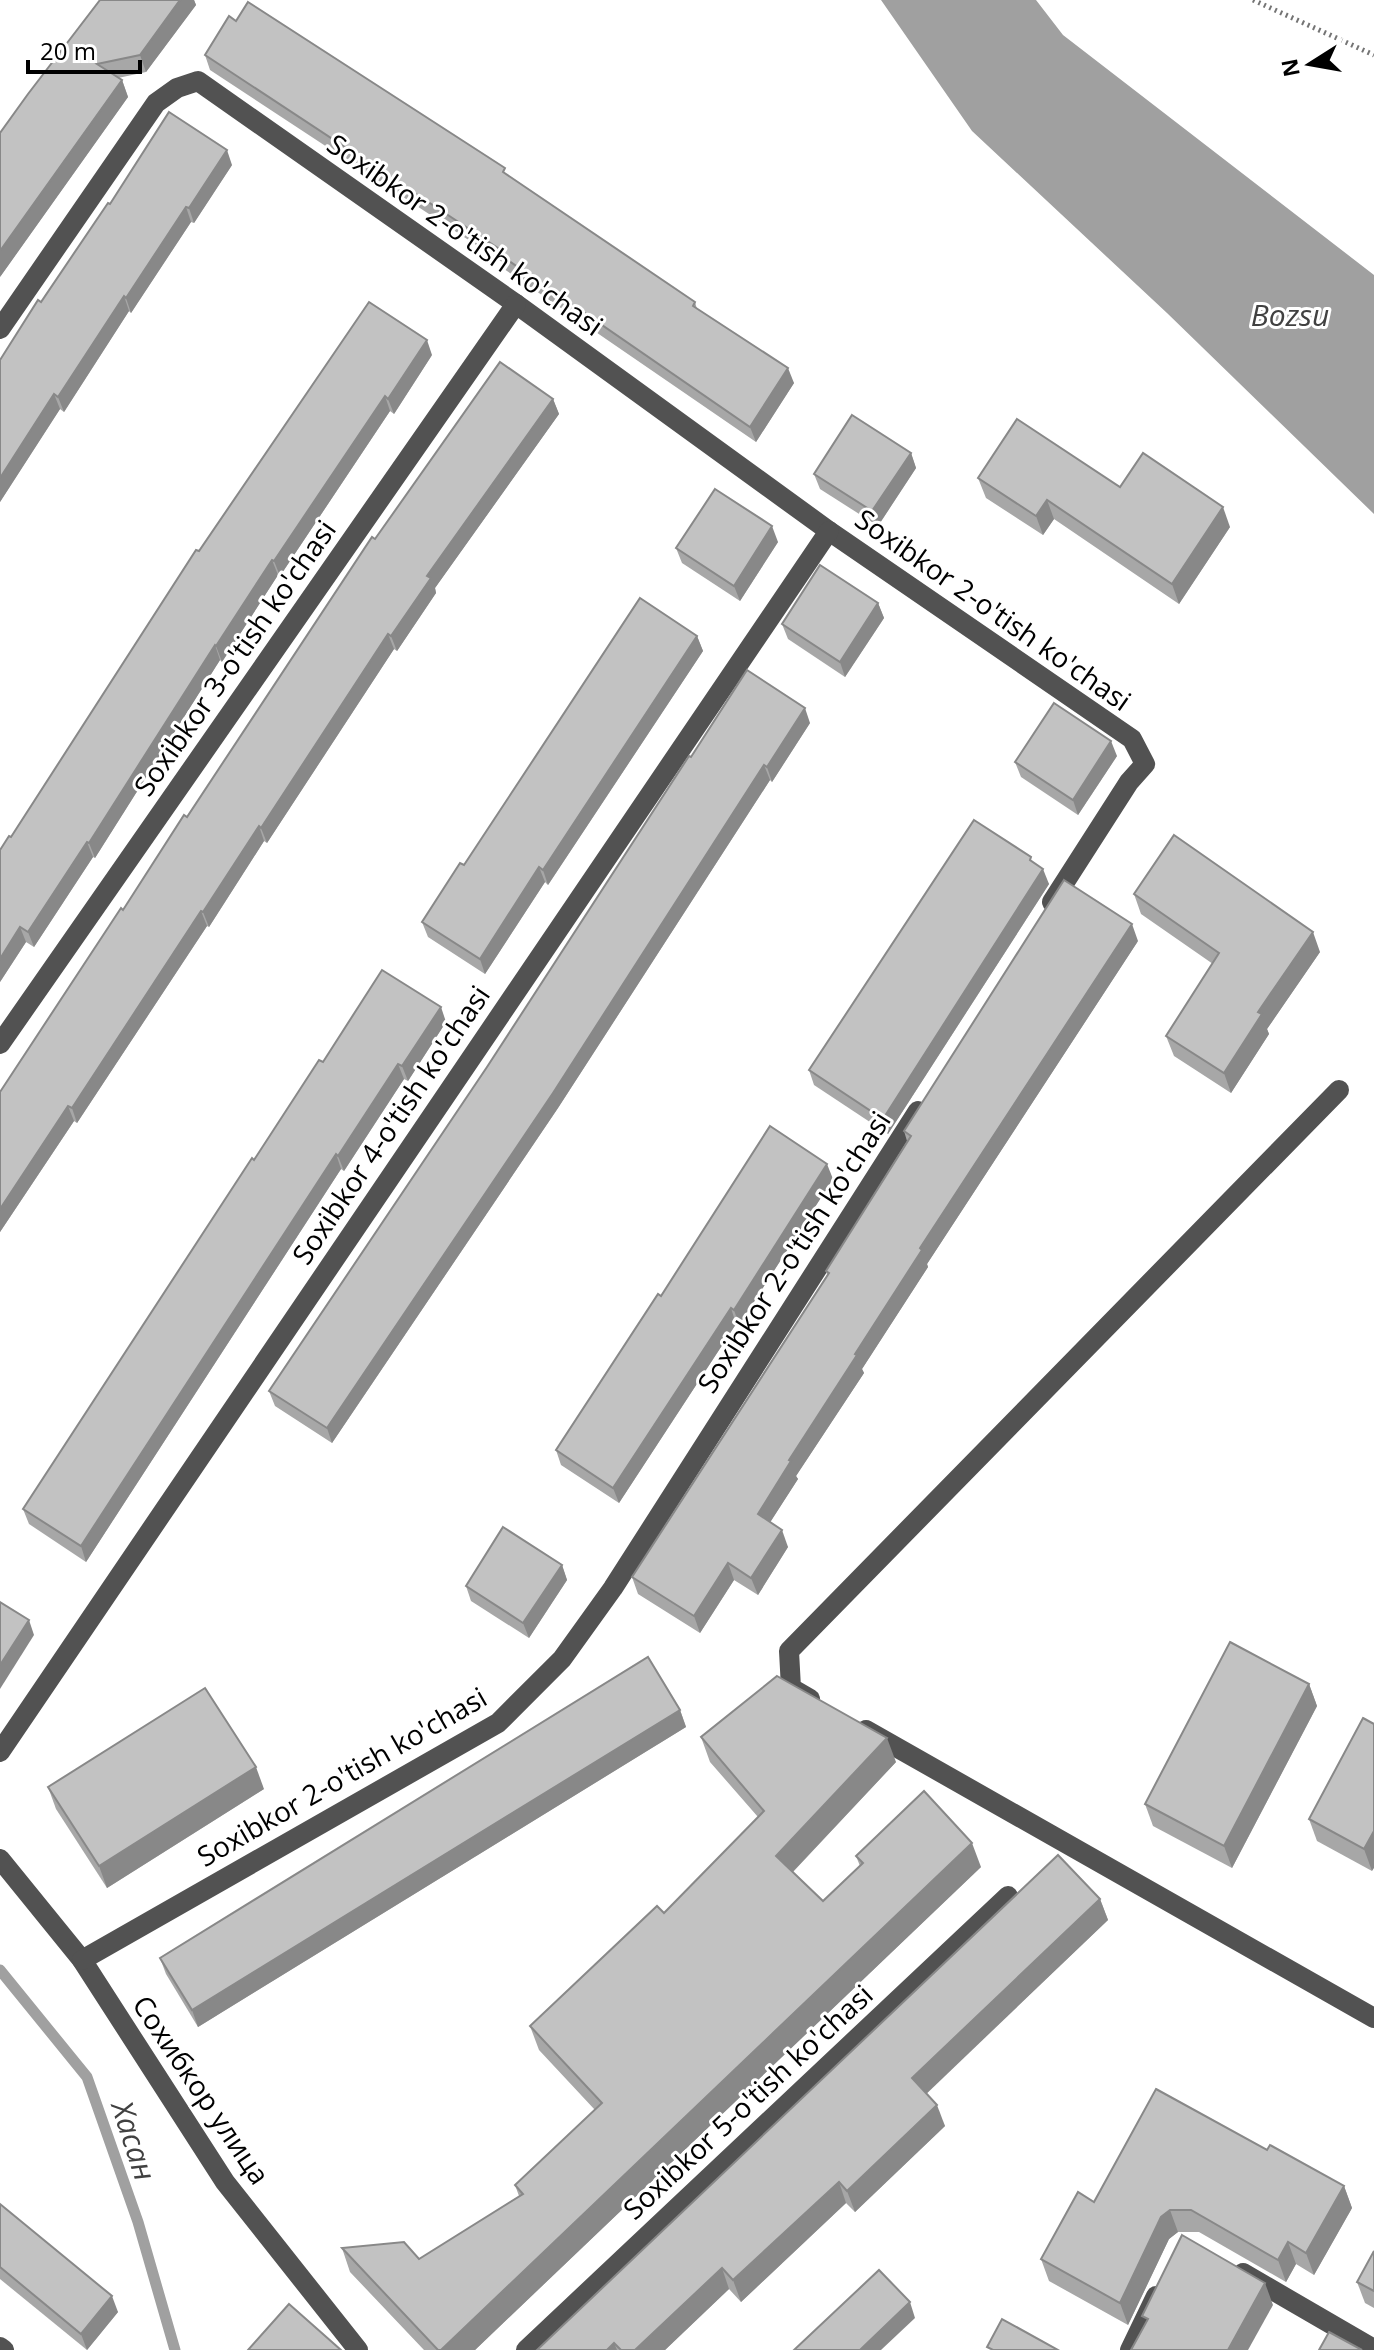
<svg xmlns="http://www.w3.org/2000/svg" width="1374" height="2350" font-family="'Open Sans',sans-serif">
	<style>
		.water { fill: #a0a0a0 }
		.lines { fill: none; stroke-linecap: round; stroke-linejoin: round }
		.stream { stroke: #a0a0a0; stroke-width: 11 }
		.path { stroke: #747474; stroke-width: 5; stroke-dasharray: 2 4; stroke-linecap: butt }
		.minor { stroke: #525252; stroke-width: 20 }
		.wall { fill: #a7a7a7 }
		.shaded-wall { fill: #888 }
		.building { fill: #c2c2c2; stroke: #888; stroke-width: 2 }
		.labels { text-anchor: middle; stroke-width: 6; stroke-linejoin: round; paint-order: stroke }
		.street-label { font-size: 28px; fill: #000; stroke: #fff }
		.water-label { font-size: 30px; font-style: italic; fill: #414141; stroke: #fff }
	</style>
	<rect width="100%" height="100%" fill="#fff"/>
	<!-- water -->
	<path class="water" d="M881,0H1036L1063,35L1374,275V514L1167,313L972,131Z"/>
	<g class="lines">
		<!-- stream -->
		<path class="stream" d="M0,1970L87,2077L138,2222L175,2350"/>
		<!-- path -->
		<path class="path" d="M1253,0L1374,55"/>
		<!-- minor -->
		<g class="minor">
			<path d="M0,329L156,103L177,88L198,81L516,304L829,531L1132,739L1145,764L1129,782L1052,902"/>
			<path d="M0,1044L516,304"/>
			<path d="M810,1699L791,1688L789,1651L1339,1090"/>
			<path d="M866,1730L1374,2018"/>
			<path d="M0,1752L829,531"/>
			<path d="M0,1859L82,1960L225,2182L358,2350"/>
			<path d="M82,1960L498,1723L562,1659L613,1588L918,1111"/>
			<path d="M1243,2273L1374,2349"/>
			<path d="M0,2347L4,2350"/>
			<path d="M526,2350L1008,1896"/>
			<path d="M1130,2350L1156,2296"/>
		</g>
	</g>
	<!-- wall -->
	<g class="wall">
		<path d="M100,0H194L196,5L146,72L118,78L122,80L128,97L0,277Z"/>
		<path d="M205,55L508,175L695,302L697,309L794,383L756,442L504,269L502,262L210,70Z"/>
		<path d="M232,165L194,223L191,222L131,313L129,311L64,412L60,409L0,502V360L110,204Z"/>
		<path d="M432,355L394,414L390,411L280,576L278,575L222,662L220,660L95,858L93,857L34,947L26,942L0,982L11,837L199,551Z"/>
		<path d="M553,399L559,414L435,588L436,593L397,651L394,649L267,843L264,841L209,927L207,926L77,1123L74,1121L0,1232V1092L375,539Z"/>
		<path d="M911,453L916,468L878,526L820,489L814,474Z"/>
		<path d="M978,478L1120,487L1230,527L1179,604L1054,519L1043,535L986,498Z"/>
		<path d="M778,542L740,601L682,563L676,548Z"/>
		<path d="M878,603L884,618L845,677L788,639L782,624Z"/>
		<path d="M697,636L703,651L548,885L545,882L485,974L428,937L422,922L464,865Z"/>
		<path d="M810,723L772,782L770,780L558,1108L332,1443L275,1406L269,1391L487,1067L691,757Z"/>
		<path d="M1117,756L1078,815L1021,777L1015,762Z"/>
		<path d="M1033,862L1049,884L888,1134L814,1085L809,1070Z"/>
		<path d="M1134,894L1320,952L1267,1029L1269,1034L1231,1093L1174,1056L1166,1036L1213,964L1141,914Z"/>
		<path d="M1138,941L927,1264L928,1267L862,1369L864,1373L796,1476L798,1479L770,1522L788,1547L758,1595L734,1580L700,1633L638,1594L632,1577L827,1275L826,1271L907,1141L904,1131Z"/>
		<path d="M446,1022L408,1081L404,1079L344,1171L341,1169L86,1562L29,1524L23,1509L254,1160L323,1062Z"/>
		<path d="M833,1179L739,1325L736,1324L619,1503L561,1465L556,1450L661,1296Z"/>
		<path d="M562,1565L567,1580L529,1638L471,1601L466,1586Z"/>
		<path d="M1309,1684L1317,1706L1232,1868L1153,1826L1145,1804Z"/>
		<path d="M680,1710L686,1727L198,2027L166,1974L160,1958Z"/>
		<path d="M1363,1718L1372,1871L1317,1841L1309,1819Z"/>
		<path d="M701,1737L896,1762L793,1872L823,1901L860,1866L856,1856L981,1867L475,2350H424L350,2272L342,2248L419,2259L519,2196L515,2185L595,2110L539,2050L530,2026L664,1913L758,1817L710,1762Z"/>
		<path d="M48,1787L264,1789L107,1888L56,1809Z"/>
		<path d="M1100,1899L1108,1920L926,2093L945,2126L855,2212L846,2203L741,2302L729,2289L665,2350H537Z"/>
		<path d="M1267,2150L1344,2186L1352,2208L1314,2275L1296,2264L1286,2282L1199,2232H1178L1169,2239L1128,2325L1049,2281L1041,2259L1094,2202Z"/>
		<path d="M0,2204L118,2312L87,2350L0,2279Z"/>
		<path d="M1374,2251V2308L1365,2303L1357,2282Z"/>
	</g>
	<!-- shaded-wall -->
	<g class="shaded-wall">
		<path d="M180,0H194L196,5L146,72L140,55Z"/>
		<path d="M122,80L128,97L0,277V251Z"/>
		<path d="M227,150L232,165L194,223L189,208Z"/>
		<path d="M186,207L191,222L131,313L126,298Z"/>
		<path d="M124,296L129,311L64,412L58,397Z"/>
		<path d="M427,340L432,355L394,414L388,399Z"/>
		<path d="M788,368L794,383L756,442L750,427Z"/>
		<path d="M54,394L60,409L0,502V478Z"/>
		<path d="M385,396L390,411L280,576L274,561Z"/>
		<path d="M553,399L559,414L435,588L436,593L397,651L391,636L427,576Z"/>
		<path d="M911,453L916,468L878,526L872,511Z"/>
		<path d="M1047,500L1054,519L1043,535L1036,516Z"/>
		<path d="M1223,507L1230,527L1179,604L1172,584Z"/>
		<path d="M772,526L778,542L740,601L734,586Z"/>
		<path d="M272,560L278,575L222,662L216,646Z"/>
		<path d="M878,603L884,618L845,677L840,662Z"/>
		<path d="M388,634L394,649L267,843L261,828Z"/>
		<path d="M697,636L703,651L548,885L543,870Z"/>
		<path d="M215,645L220,660L95,858L89,843Z"/>
		<path d="M805,708L810,723L772,782L767,767Z"/>
		<path d="M1111,741L1117,756L1078,815L1073,800Z"/>
		<path d="M764,765L770,780L558,1108L332,1443L327,1428Z"/>
		<path d="M259,826L264,841L209,927L203,912Z"/>
		<path d="M87,842L93,857L34,947L28,932Z"/>
		<path d="M539,867L545,882L485,974L480,959Z"/>
		<path d="M1043,869L1049,884L888,1134L883,1119Z"/>
		<path d="M201,911L207,926L77,1123L72,1108Z"/>
		<path d="M1132,924L1138,941L927,1264L928,1267L862,1369L864,1373L796,1476L798,1479L764,1532L758,1514L789,1460L920,1248Z"/>
		<path d="M20,927L26,942L0,982V959Z"/>
		<path d="M1313,932L1320,952L1267,1029L1269,1034L1231,1093L1224,1073L1258,1012Z"/>
		<path d="M441,1007L446,1022L408,1081L402,1066Z"/>
		<path d="M398,1064L404,1079L344,1171L338,1156Z"/>
		<path d="M68,1106L74,1121L0,1232V1209Z"/>
		<path d="M336,1154L341,1169L86,1562L81,1546Z"/>
		<path d="M827,1164L833,1179L739,1325L734,1310Z"/>
		<path d="M731,1308L736,1324L619,1503L613,1488Z"/>
		<path d="M782,1530L788,1547L758,1595L751,1578Z"/>
		<path d="M728,1563L734,1580L700,1633L694,1616Z"/>
		<path d="M562,1565L567,1580L529,1638L523,1623Z"/>
		<path d="M29,1620L34,1635L0,1689V1665Z"/>
		<path d="M1309,1684L1317,1706L1232,1868L1224,1846Z"/>
		<path d="M680,1710L686,1727L198,2027L192,2010Z"/>
		<path d="M887,1738L896,1762L785,1880L776,1856Z"/>
		<path d="M256,1767L264,1789L107,1888L99,1866Z"/>
		<path d="M1374,1831V1868L1372,1871L1364,1849Z"/>
		<path d="M972,1843L981,1867L475,2350H441Z"/>
		<path d="M1100,1899L1108,1920L920,2100L912,2078Z"/>
		<path d="M937,2105L945,2126L855,2212L847,2191Z"/>
		<path d="M839,2182L846,2203L741,2302L733,2280Z"/>
		<path d="M1344,2186L1352,2208L1314,2275L1306,2253Z"/>
		<path d="M1170,2210L1178,2232L1169,2239L1128,2325L1120,2303L1161,2217Z"/>
		<path d="M1288,2242L1296,2264L1286,2282L1278,2260Z"/>
		<path d="M722,2268L729,2289L665,2350H635Z"/>
		<path d="M1265,2283L1273,2305L1248,2350H1228Z"/>
		<path d="M112,2296L118,2312L87,2350L81,2334Z"/>
		<path d="M910,2302L915,2318L881,2350H860Z"/>
		<path d="M614,2343L617,2350H607Z"/>
	</g>
	<!-- building -->
	<g class="building">
		<path d="M100,0H180L140,55L97,64L122,80L0,251V133L28,94Z"/>
		<path d="M248,2L505,168L503,172L695,302L693,306L788,368L750,427L499,254L501,250L205,55L229,16L236,21Z"/>
		<path d="M169,112L227,150L189,208L186,207L126,298L124,296L58,397L54,394L0,478V360L38,300L41,302L108,203L110,204Z"/>
		<path d="M369,302L427,340L388,399L385,396L274,561L272,560L216,646L215,645L89,843L87,842L28,932L20,927L0,959V850L9,836L11,837L196,550L199,551Z"/>
		<path d="M500,362L553,399L427,576L431,578L391,636L388,634L261,828L259,826L203,912L201,911L72,1108L68,1106L0,1209V1092L121,908L123,910L184,815L187,817L372,537L375,539Z"/>
		<path d="M852,415L911,453L872,511L814,474Z"/>
		<path d="M1017,419L1120,487L1143,453L1223,507L1172,584L1047,500L1036,516L978,478Z"/>
		<path d="M715,489L772,526L734,586L676,548Z"/>
		<path d="M820,565L878,603L840,662L782,624Z"/>
		<path d="M640,598L697,636L543,870L539,867L480,959L422,922L460,863L464,865Z"/>
		<path d="M747,670L805,708L767,767L764,765L553,1093L327,1428L269,1391L487,1067L689,756L691,757Z"/>
		<path d="M1054,703L1111,741L1073,800L1015,762Z"/>
		<path d="M974,820L1031,857L1030,860L1043,869L883,1119L809,1070Z"/>
		<path d="M1174,835L1313,932L1258,1012L1262,1014L1224,1073L1166,1036L1219,953L1134,894Z"/>
		<path d="M1064,880L1132,924L920,1248L922,1250L855,1354L857,1355L789,1460L791,1461L758,1514L782,1530L751,1578L728,1563L694,1616L632,1577L829,1273L826,1271L911,1136L904,1131Z"/>
		<path d="M382,970L441,1007L402,1066L398,1064L338,1156L336,1154L81,1546L23,1509L252,1158L254,1160L319,1060L323,1062Z"/>
		<path d="M770,1126L827,1164L734,1310L731,1308L613,1488L556,1450L658,1294L661,1296Z"/>
		<path d="M503,1527L562,1565L523,1623L466,1586Z"/>
		<path d="M0,1602L29,1620L0,1665Z"/>
		<path d="M1230,1642L1309,1684L1224,1846L1145,1804Z"/>
		<path d="M648,1657L680,1710L192,2010L160,1958Z"/>
		<path d="M777,1676L887,1738L776,1856L823,1901L863,1863L856,1856L924,1791L972,1843L441,2350H438L342,2248L404,2242L419,2259L523,2194L515,2185L602,2103L530,2026L657,1906L664,1913L764,1811L701,1737Z"/>
		<path d="M205,1688L256,1767L99,1866L48,1787Z"/>
		<path d="M1363,1718L1374,1724V1831L1364,1849L1309,1819Z"/>
		<path d="M1058,1855L1100,1899L912,2078L937,2105L847,2191L839,2182L733,2280L722,2268L635,2350H621L614,2343L607,2350H537Z"/>
		<path d="M1156,2089L1267,2150L1270,2145L1344,2186L1306,2253L1288,2242L1278,2260L1191,2210H1170L1161,2217L1120,2303L1041,2259L1078,2192L1094,2202Z"/>
		<path d="M0,2204L112,2296L81,2334L0,2267Z"/>
		<path d="M1182,2235L1265,2283L1228,2350H1131L1148,2319L1142,2316Z"/>
		<path d="M1374,2251V2291L1357,2282Z"/>
		<path d="M879,2270L910,2302L860,2350H794Z"/>
		<path d="M289,2304L341,2350H248Z"/>
		<path d="M1002,2319L1058,2350H993L987,2347Z"/>
		<path d="M1329,2332L1362,2350H1319Z"/>
	</g>
	<g class="labels">
		<!-- street labels -->
		<g class="street-label">
			<text transform="translate(465 235) rotate(35)" y="10">Soxibkor 2-o'tish ko'chasi</text>
			<text transform="translate(993 610) rotate(35)" y="10">Soxibkor 2-o'tish ko'chasi</text>
			<text transform="translate(235 658) rotate(-55)" y="10">Soxibkor 3-o'tish ko'chasi</text>
			<text transform="translate(391 1125) rotate(-56)" y="10">Soxibkor 4-o'tish ko'chasi</text>
			<text transform="translate(794 1252) rotate(-57)" y="10">Soxibkor 2-o'tish ko'chasi</text>
			<text transform="translate(342 1777) rotate(-30)" y="10">Soxibkor 2-o'tish ko'chasi</text>
			<text transform="translate(201 2090) rotate(56)" y="10">Сохибкор улица</text>
			<text transform="translate(748 2102) rotate(-43)" y="10">Soxibkor 5-o'tish ko'chasi</text>
		</g>
		<!-- water labels -->
		<g class="water-label">
			<text x="1290" y="326">Bozsu</text>
			<text transform="translate(133 2141) rotate(72)" y="10">Хасан</text>
		</g>
	</g>
	<!-- north arrow -->
	<g transform="translate(1310 64) rotate(259)" stroke="#ffffff" stroke-width="6" paint-order="stroke">
	<path d="M0-6L14 30L0 20L-14 30Z" fill="#000000"/>
	<text y="-12" font-size="22" font-weight="bold" text-anchor="middle" fill="#000000">N</text>
	</g>
	<!-- scale -->
	<path d="M28 60v12h112v-12" fill="none" stroke="#000000" stroke-width="4"/>
	<text x="40" y="60" font-size="24" fill="#000000" stroke="#ffffff" stroke-width="6" paint-order="stroke">20 m</text>
</svg>
